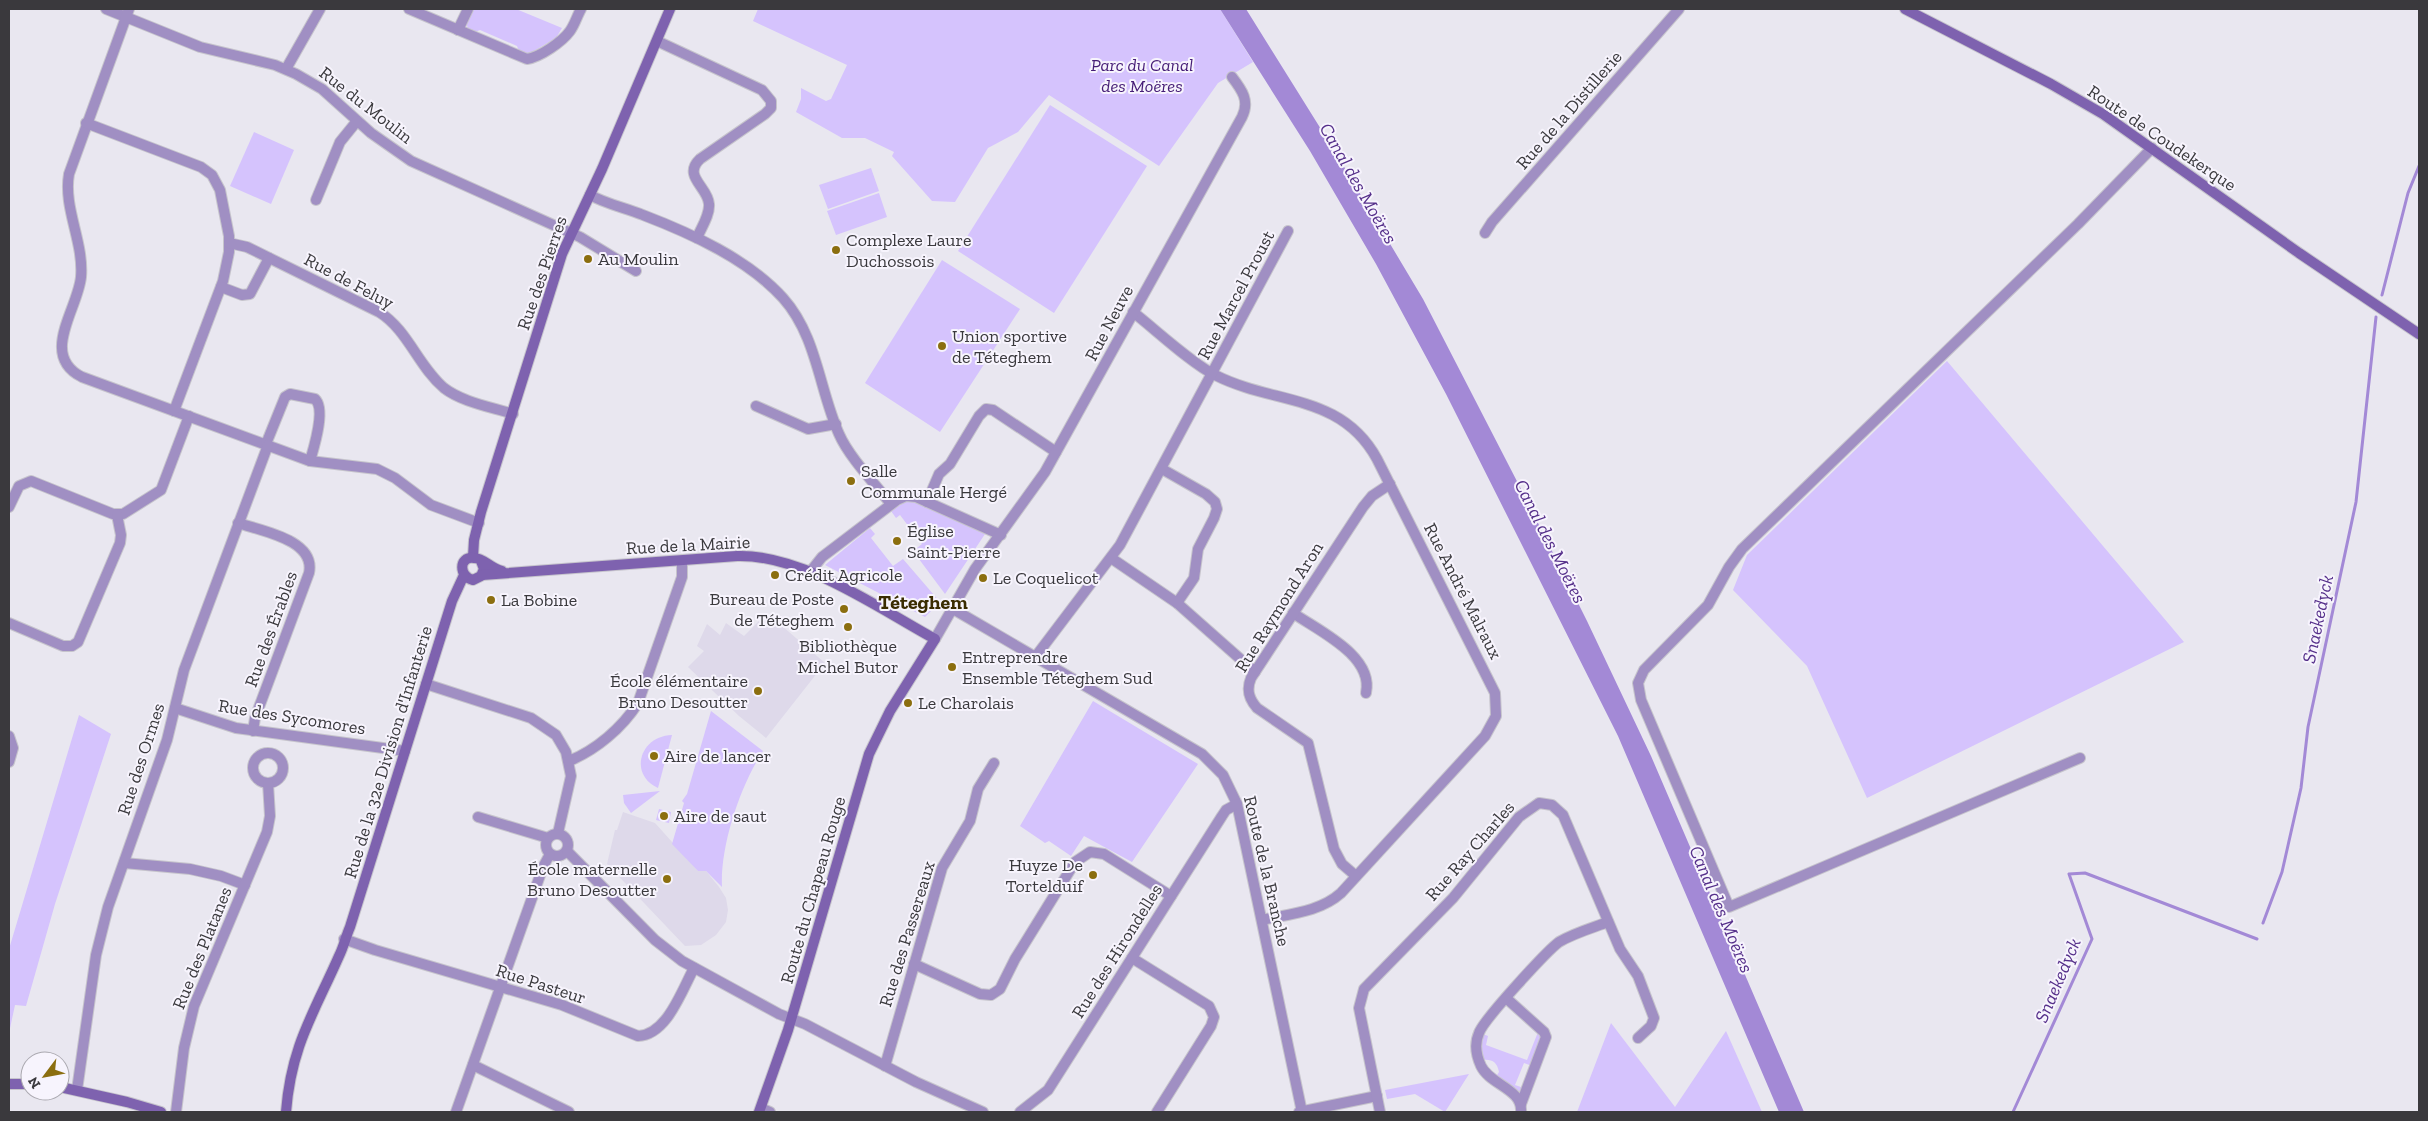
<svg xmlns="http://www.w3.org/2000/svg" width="2428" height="1121" font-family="'Zilla Slab',serif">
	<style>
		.built { fill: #ded9ea }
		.green { fill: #d5c3fd }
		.water { fill: #a389d6 }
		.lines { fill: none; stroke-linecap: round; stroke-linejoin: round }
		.stream { stroke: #a389d6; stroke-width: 3 }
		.street-casing { stroke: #c6c4cc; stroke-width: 12 }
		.secondary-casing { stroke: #c6c4cc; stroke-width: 12 }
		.street { stroke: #a08fc3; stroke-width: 10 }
		.secondary { stroke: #7e62af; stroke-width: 10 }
		.poi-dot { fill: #8b6e0f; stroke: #f7f4fd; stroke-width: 2 }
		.labels { text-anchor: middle; stroke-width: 4; stroke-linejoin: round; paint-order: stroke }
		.park-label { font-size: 18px; font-style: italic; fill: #451c76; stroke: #f7f4fd }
		.street-label { font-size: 18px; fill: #3a393d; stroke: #f7f4fd }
		.poi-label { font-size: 18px; fill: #3a393d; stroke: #f7f4fd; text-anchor: start }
		.water-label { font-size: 19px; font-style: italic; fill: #552f8a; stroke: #f7f4fd }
		.quarter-label { font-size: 20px; font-weight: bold; fill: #3a2c02; stroke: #f7f4fd }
	</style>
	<rect width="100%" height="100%" fill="#e9e7f0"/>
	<!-- built -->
	<g class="built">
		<path d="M767,613L825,663L766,738L739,716L688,667L704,651L697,646L707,624L720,635L726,623L744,636Z"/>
		<path d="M623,812L655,823L698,871H706L719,887L726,898L728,910L726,922L716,935L701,945L685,946L607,864L615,830H617Z"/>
	</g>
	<!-- green -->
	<g class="green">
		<path d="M472,9H516L562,28L556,38L527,55L519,51L517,46L480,30L475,32L468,29L466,22Z"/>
		<path d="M758,9H1220L1253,62L1218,83L1159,166L1049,95L1018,132L988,148L955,202L932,201L892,156L894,152L865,138H842L796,112L801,99V88L826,101L831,99L847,65L753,21Z"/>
		<path d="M1050,105L1147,166L1054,313L958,251Z"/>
		<path d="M254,132L294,150L271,204L230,186Z"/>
		<path d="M871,168L879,191L828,209L819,185Z"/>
		<path d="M879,193L887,217L836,235L827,211Z"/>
		<path d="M942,260L1020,309L940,432L865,383Z"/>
		<path d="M1947,361L2184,642L1867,798L1807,666L1733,590L1747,555Z"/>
		<path d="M912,500L985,534L945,594L913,551L922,544L900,515L896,518L891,511L906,501Z"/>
		<path d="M870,528L875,534L871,538L893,566L903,559L940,602L925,617L825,565Z"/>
		<path d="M1093,701L1198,764L1132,862L1084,836L1071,856L1049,841L1045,843L1020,826Z"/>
		<path d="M711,711L763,751C740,786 720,846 722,887L706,871H698L672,844L684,803L682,801L687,794Z"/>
		<path d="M79,715L111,734L55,904L26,1006L15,1005L9,1033V949Z"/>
		<path d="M672,735L658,788C628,774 640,736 672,735Z"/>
		<path d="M660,791L631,813L624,803L623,795Z"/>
		<path d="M659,809L671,812L669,823L656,820Z"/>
		<path d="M1611,1023L1675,1107L1726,1031L1762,1112H1577Z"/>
		<path d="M1538,1032L1541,1036L1532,1066L1524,1063L1515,1085L1524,1088L1518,1092L1495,1078L1499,1072C1497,1062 1492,1059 1483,1060L1480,1043L1483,1034L1488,1036L1486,1045L1527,1060Z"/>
		<path d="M1469,1074L1445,1112L1415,1094L1387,1099L1385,1090Z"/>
	</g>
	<!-- water -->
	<path class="water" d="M1220,9H1246L1334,150L1423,299L1522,491L1587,621L1651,756L1804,1112H1779L1618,736L1446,394L1376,264L1310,151Z"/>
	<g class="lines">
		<!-- stream -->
		<g class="stream">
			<path d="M2382,295L2408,193L2419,166"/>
			<path d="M2263,923L2282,872L2301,788L2308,727L2356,502L2376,317"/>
			<path d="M2013,1112L2092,939L2069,874L2085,873L2257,939"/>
		</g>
		<!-- street casing -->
		<g class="street-casing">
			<g id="street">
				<path d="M106,9L200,47L275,65L296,74L322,89L371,133L411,161L580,237L636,271"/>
				<path d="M129,9L69,174C63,208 84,242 81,277C78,309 39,355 82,377L310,461L377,469L395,478L431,505L479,523"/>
				<path d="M409,9L527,59C540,57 562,42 570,31C575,24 577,16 581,9"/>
				<path d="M458,30L468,9"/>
				<path d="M657,41L762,90L771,101V108L765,114L700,159C682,176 708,187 709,204C710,215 701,228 697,238"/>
				<path d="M286,69L320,9"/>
				<path d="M86,123L201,167L212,175L220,190L229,236V252L223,281L174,411"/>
				<path d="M590,195C606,204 626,208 643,215C690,233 748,259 783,298C817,336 819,389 839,434C849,457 875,484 891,504"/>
				<path d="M316,200L340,142L357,121"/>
				<path d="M1485,233L1492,222L1679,9"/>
				<path d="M229,243L247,247L379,312C408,330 418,366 444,388C462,402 491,407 513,414"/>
				<path d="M221,287L242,295L250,294L269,258"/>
				<path d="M1133,312C1156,330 1191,363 1215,375C1274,405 1341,393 1377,459L1495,693L1496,716L1485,736L1341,893C1320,912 1289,914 1262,920"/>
				<path d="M756,406L808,429L836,424"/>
				<path d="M266,444L285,397L290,394L315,399C326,409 314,447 310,461"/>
				<path d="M1162,469L1206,494L1215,502L1217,509L1214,518L1198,549L1194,578L1177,603"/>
				<path d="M927,502L939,474L950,464L979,416L986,409L993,410L1056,452"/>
				<path d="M9,507L19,486L31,481L113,514H123L161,490L189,416"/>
				<path d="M238,523C262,531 316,540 309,573L255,718L253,731"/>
				<path d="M1111,558L1177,603L1255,672"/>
				<path d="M810,572L822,557L897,500L906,496L916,497L1001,535"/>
				<path d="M953,609L1202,754L1223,775L1237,804L1302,1112"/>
				<path d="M1293,613C1319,631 1374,656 1366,693"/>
				<path d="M9,623L63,646H72L78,642L120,543L121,535L117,515"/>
				<path d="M935,639L975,569L1045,472L1242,117C1250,101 1242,90 1232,77"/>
				<path d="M1036,656L1120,545L1288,231"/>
				<path d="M426,684L531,718L556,735L566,752L571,776L558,833"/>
				<path d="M175,708L236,728L405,751"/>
				<path d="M9,736L13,748L9,762"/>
				<circle cx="268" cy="768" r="15"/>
				<path d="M2080,758L1729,907L1641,700L1638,683L1644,670L1708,605L1729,567L1742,549L2078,224L2152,148"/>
				<path d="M569,761C596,750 622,728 638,703L682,577V561"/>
				<path d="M478,817L548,838"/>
				<circle cx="557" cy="845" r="11"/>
				<path d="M567,851L655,940L682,961L779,1014L805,1024L916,1082L983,1112"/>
				<path d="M124,863L190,869L221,876L245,885"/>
				<path d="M1356,876L1342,864L1334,849L1308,743L1257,708C1249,699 1246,690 1251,678L1363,507L1372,496L1390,484"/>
				<path d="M344,939L375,950L562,1005L638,1036C667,1035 682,990 694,968"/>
				<path d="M1132,958L1209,1006L1214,1017L1211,1026L1157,1112"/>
				<path d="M914,964L980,994L991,995L1000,989L1015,959L1075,862L1090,852L1104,854L1171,896"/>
				<path d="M1506,998L1544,1032L1546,1037L1521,1104"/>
				<path d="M473,1065L569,1112"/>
				<path d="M885,1066L942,868L970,821L978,789L994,763"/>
				<path d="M77,1090L96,955L108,907L167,740L184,670L268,445"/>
				<path d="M761,1108L770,1112"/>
				<path d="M176,1112L184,1048L194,1006L267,832L270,816L268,783"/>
				<path d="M456,1112L543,867L550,854"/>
				<path d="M1020,1112L1048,1090L1222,816L1226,810L1237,804"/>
				<path d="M1299,1112L1377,1096"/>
				<path d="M1380,1112L1359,1008L1364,989L1453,898L1519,817L1539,803L1552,805L1563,815L1620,949L1638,976L1654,1018L1651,1026L1638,1038"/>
				<path d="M1521,1112C1523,1089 1490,1085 1481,1066C1476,1055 1474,1044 1479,1033C1483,1020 1547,951 1559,942C1574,933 1592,928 1608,922"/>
			</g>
		</g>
		<!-- secondary casing -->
		<g class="secondary-casing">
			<g id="secondary">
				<path d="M1905,9L2051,84L2103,114L2299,253L2419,334"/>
				<path d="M473,557L474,540L481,512L562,254L602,169L670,9"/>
				<path d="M481,561L484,569L481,576L473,580C459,577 458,556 474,558C484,558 491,569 502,571"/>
				<path d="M482,575L737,556C803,554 878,608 935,639L890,711L869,754L788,1030L759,1112"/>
				<path d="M9,1084H30"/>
				<path d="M60,1087L127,1102L161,1112"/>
				<path d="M286,1112C291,1046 314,1013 339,956C344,946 346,936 350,927L452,601L464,575"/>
			</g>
		</g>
		<!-- street -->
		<use href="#street" class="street"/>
		<!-- secondary -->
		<use href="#secondary" class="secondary"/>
	</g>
	<!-- markers -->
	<g class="poi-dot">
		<circle cx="836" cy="250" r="5"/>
		<circle cx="588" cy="259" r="5"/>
		<circle cx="942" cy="346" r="5"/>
		<circle cx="851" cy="481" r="5"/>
		<circle cx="897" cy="541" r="5"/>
		<circle cx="775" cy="575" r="5"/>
		<circle cx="983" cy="578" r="5"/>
		<circle cx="491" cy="600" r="5"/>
		<circle cx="844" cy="609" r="5"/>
		<circle cx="848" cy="627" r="5"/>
		<circle cx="952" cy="667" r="5"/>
		<circle cx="758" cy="691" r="5"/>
		<circle cx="908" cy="703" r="5"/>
		<circle cx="654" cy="756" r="5"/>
		<circle cx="664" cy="816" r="5"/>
		<circle cx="1093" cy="875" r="5"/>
		<circle cx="667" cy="879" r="5"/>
	</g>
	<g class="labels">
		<!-- park labels -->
		<g class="park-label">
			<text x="1142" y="71">Parc du Canal<tspan x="1142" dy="21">des Moëres</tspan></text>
		</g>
		<!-- street labels -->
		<g class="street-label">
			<text transform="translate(366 105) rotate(38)" y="6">Rue du Moulin</text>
			<text transform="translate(1569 110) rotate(-49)" y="6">Rue de la Distillerie</text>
			<text transform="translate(2162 138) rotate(34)" y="6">Route de Coudekerque</text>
			<text transform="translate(542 273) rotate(-71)" y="6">Rue des Pierres</text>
			<text transform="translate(349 281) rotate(28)" y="6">Rue de Feluy</text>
			<text transform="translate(1236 295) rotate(-62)" y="6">Rue Marcel Proust</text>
			<text transform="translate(1109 323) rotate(-62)" y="6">Rue Neuve</text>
			<text transform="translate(688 545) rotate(-3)" y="6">Rue de la Mairie</text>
			<text transform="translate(1463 591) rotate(63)" y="6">Rue André Malraux</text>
			<text transform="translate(1279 607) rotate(-58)" y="6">Rue Raymond Aron</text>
			<text transform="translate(271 629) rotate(-70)" y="6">Rue des Érables</text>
			<text transform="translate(292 717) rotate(9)" y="6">Rue des Sycomores</text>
			<text transform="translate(388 752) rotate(-73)" y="6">Rue de la 32e Division d'Infanterie</text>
			<text transform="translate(141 759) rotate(-72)" y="6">Rue des Ormes</text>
			<text transform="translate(1470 851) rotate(-49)" y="6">Rue Ray Charles</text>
			<text transform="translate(1267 871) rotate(77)" y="6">Route de la Branche</text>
			<text transform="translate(813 890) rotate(-74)" y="6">Route du Chapeau Rouge</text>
			<text transform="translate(907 934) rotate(-73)" y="6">Rue des Passereaux</text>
			<text transform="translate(202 948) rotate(-68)" y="6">Rue des Platanes</text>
			<text transform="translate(1117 951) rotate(-58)" y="6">Rue des Hirondelles</text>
			<text transform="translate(541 984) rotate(18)" y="6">Rue Pasteur</text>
		</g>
		<!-- poi labels -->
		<g class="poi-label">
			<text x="846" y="246">Complexe Laure<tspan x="846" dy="21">Duchossois</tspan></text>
			<text x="598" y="265">Au Moulin</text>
			<text x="952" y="342">Union sportive<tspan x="952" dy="21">de Téteghem</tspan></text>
			<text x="861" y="477">Salle<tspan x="861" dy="21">Communale Hergé</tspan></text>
			<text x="907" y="537">Église<tspan x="907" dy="21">Saint-Pierre</tspan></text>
			<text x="785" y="581">Crédit Agricole</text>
			<text x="993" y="584">Le Coquelicot</text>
			<text x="834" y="605" text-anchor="end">Bureau de Poste<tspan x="834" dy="21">de Téteghem</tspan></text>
			<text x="501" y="606">La Bobine</text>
			<text x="848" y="652" text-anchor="middle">Bibliothèque<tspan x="848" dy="21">Michel Butor</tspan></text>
			<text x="962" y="663">Entreprendre<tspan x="962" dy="21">Ensemble Téteghem Sud</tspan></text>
			<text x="748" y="687" text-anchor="end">École élémentaire<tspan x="748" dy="21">Bruno Desoutter</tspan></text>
			<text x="918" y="709">Le Charolais</text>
			<text x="664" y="762">Aire de lancer</text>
			<text x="674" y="822">Aire de saut</text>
			<text x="1083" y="871" text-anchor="end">Huyze De<tspan x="1083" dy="21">Tortelduif</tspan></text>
			<text x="657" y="875" text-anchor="end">École maternelle<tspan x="657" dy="21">Bruno Desoutter</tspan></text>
		</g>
		<!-- water labels -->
		<g class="water-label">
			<text transform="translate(1359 183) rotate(60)" y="7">Canal des Moëres</text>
			<text transform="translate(1551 541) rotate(63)" y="7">Canal des Moëres</text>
			<text transform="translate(2317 619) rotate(-78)" y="7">Snaekedyck</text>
			<text transform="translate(1722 909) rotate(67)" y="7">Canal des Moëres</text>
			<text transform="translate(2057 980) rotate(-67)" y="7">Snaekedyck</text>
		</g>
		<!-- quarter labels -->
		<g class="quarter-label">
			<text x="923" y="609">Téteghem</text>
		</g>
	</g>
	<!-- border -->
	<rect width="2428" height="1121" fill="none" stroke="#3a393d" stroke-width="20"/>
	<!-- north arrow -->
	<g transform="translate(45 1076) rotate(238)"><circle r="24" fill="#f7f4fd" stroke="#aba9b0"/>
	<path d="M0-4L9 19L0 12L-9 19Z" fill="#8b6e0f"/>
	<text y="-8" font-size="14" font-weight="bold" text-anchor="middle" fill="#3a393d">N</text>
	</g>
</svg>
